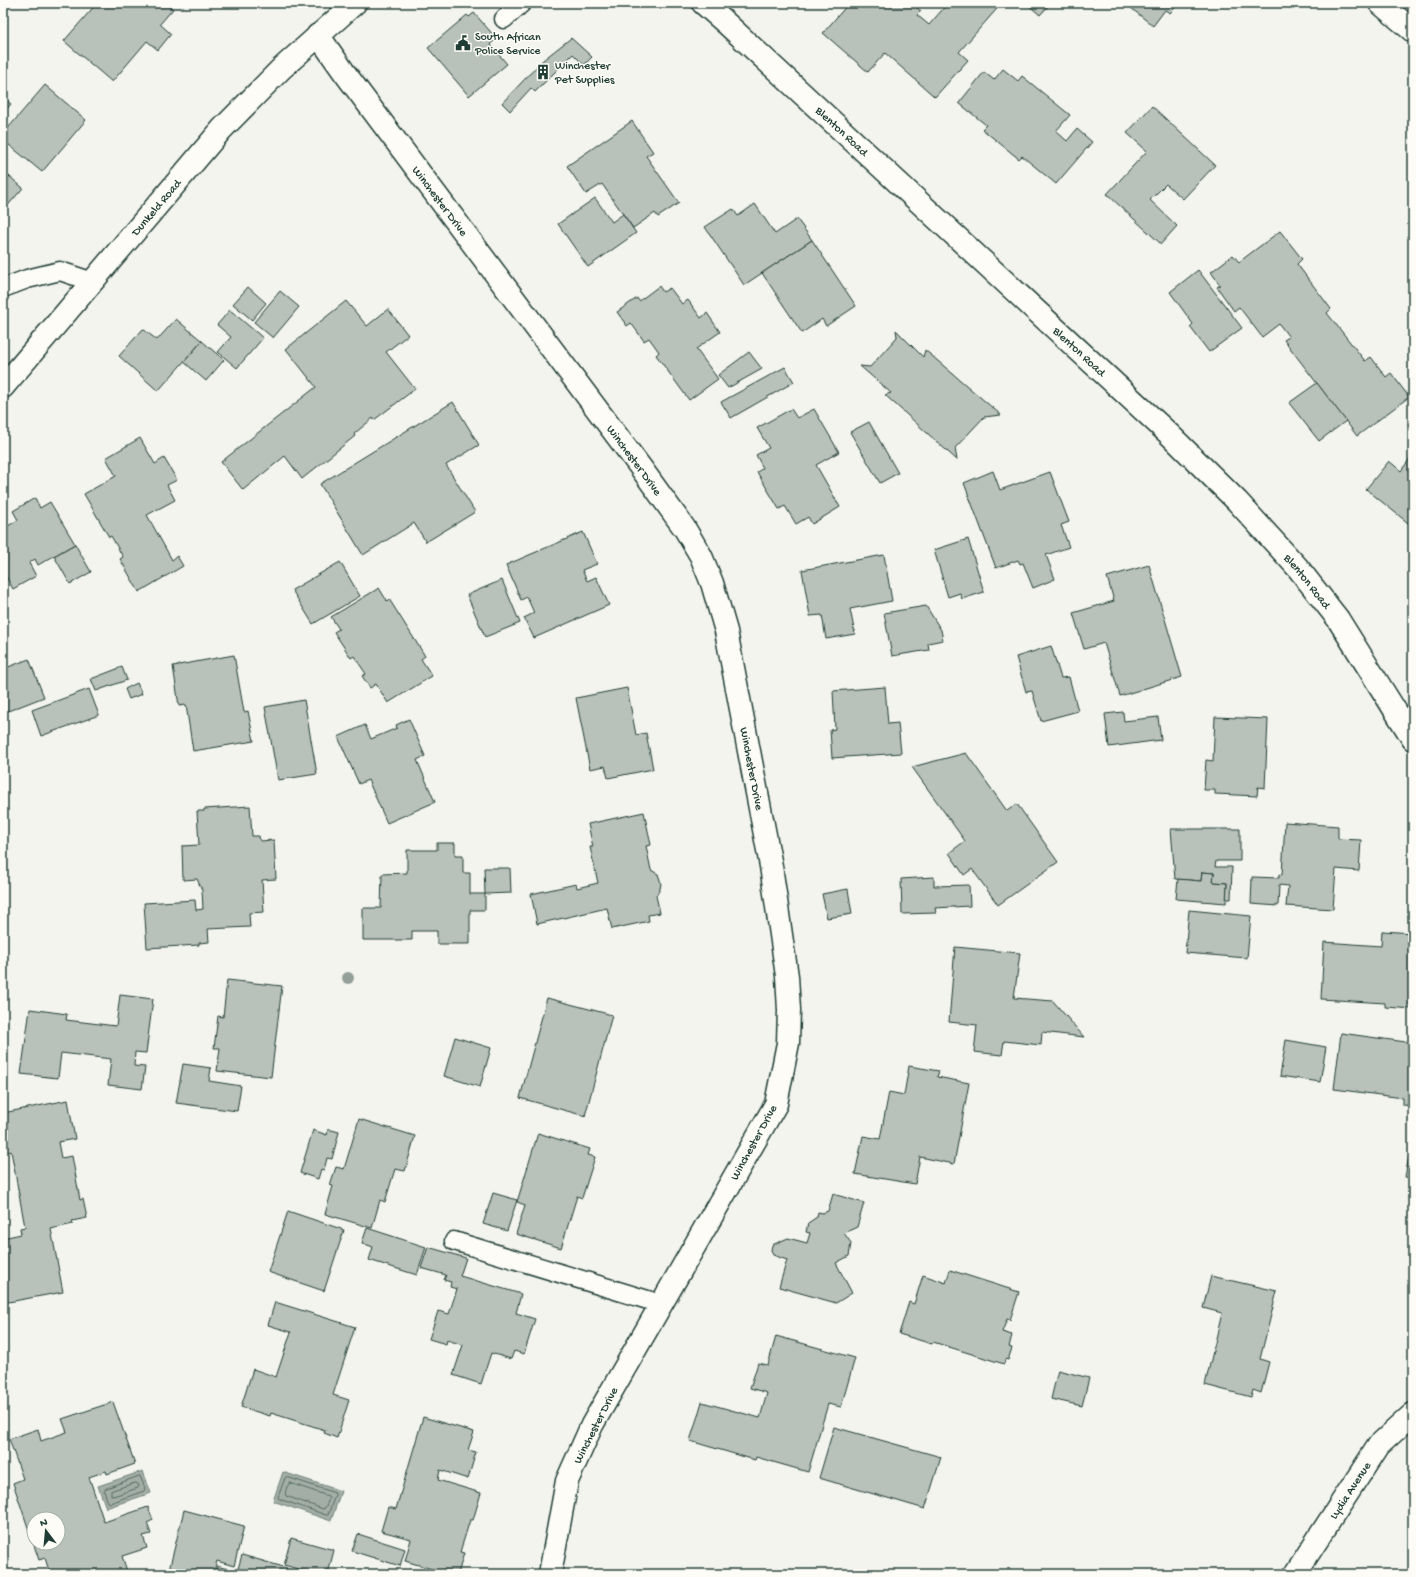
<svg xmlns="http://www.w3.org/2000/svg" width="1416" height="1577" font-family="'Gochi Hand',sans-serif">
	<style>
		.water { fill: #a3aea7; stroke: #6e8179 }
		.lines { fill: none; stroke-linecap: round; stroke-linejoin: round }
		.shore { stroke: #546a62; stroke-width: 1 }
		.building { fill: #b9c1bb; stroke: #1f3d34; fill-rule: evenodd }
		.service-casing { stroke: #1f3d34; stroke-width: 21 }
		.minor-casing { stroke: #1f3d34; stroke-width: 25 }
		.secondary-casing { stroke: #1f3d34; stroke-width: 25 }
		.service { stroke: #fdfcf7; stroke-width: 18 }
		.minor { stroke: #fdfcf7; stroke-width: 22 }
		.secondary { stroke: #fdfcf7; stroke-width: 22 }
		.tree { fill: #93a099 }
		.labels { text-anchor: middle; stroke-width: 3; stroke-linejoin: round; paint-order: stroke }
		.poi-label { font-size: 12px; fill: #1f3d34; stroke: #fdfcf7; text-anchor: start }
		.street-label { font-size: 12px; fill: #1f3d34; stroke: #fdfcf7 }
	</style>
	<rect width="100%" height="100%" fill="#f4f4ef"/>
	<filter id="ink" filterUnits="userSpaceOnUse"><feTurbulence type="fractalNoise" baseFrequency=".025" numOctaves="2"/><feDisplacementMap in="SourceGraphic" scale="8" xChannelSelector="R" yChannelSelector="G"/><feConvolveMatrix kernelMatrix="1 2 1 2 8 2 1 2 1" color-interpolation-filters="sRGB"/></filter>
	<g filter="url(#ink)">
		<!-- water -->
		<g class="water">
			<path d="M143,1471L151,1493L106,1508L98,1486Z"/>
			<path d="M283,1472L341,1491L331,1521L273,1501Z"/>
		</g>
		<g class="lines">
			<!-- shore -->
			<g class="shore">
				<path d="M140,1476L145,1488L144,1491L110,1503L108,1502L104,1491L105,1489Z"/>
				<path d="M287,1477L335,1493V1495L328,1515H326L279,1499L278,1497L285,1478Z"/>
				<path d="M136,1483L139,1485L138,1488L113,1496L111,1495V1491Z"/>
				<path d="M290,1483L328,1496L329,1499L325,1508L323,1509L286,1496C284,1493 287,1485 290,1483Z"/>
			</g>
		</g>
		<!-- building -->
		<g class="building">
			<path d="M97,3H165L173,9L160,24L171,34L158,50L147,41L112,82L64,41Z"/>
			<path d="M849,3H911L921,11L917,15L929,25L948,3H1002L959,52L968,60L935,97L885,53L868,72L823,33Z"/>
			<path d="M1028,3H1051L1040,15L1027,4Z"/>
			<path d="M1125,3H1171L1170,5L1175,8L1170,13L1165,10L1153,26Z"/>
			<path d="M474,13L497,39L490,44L507,64L469,96L428,48L467,15L469,17Z"/>
			<path d="M571,38L592,57L584,65L573,54L535,92L531,88L510,111L502,103L543,60Z"/>
			<path d="M1003,69L1018,81L1022,76L1070,115L1056,131L1067,141L1077,129L1092,142L1056,184L1022,156L1019,159L982,129L986,125L959,103L984,72L994,80Z"/>
			<path d="M45,85L86,120L42,172L3,140V134Z"/>
			<path d="M3,97L11,104L3,113Z"/>
			<path d="M1152,106L1215,165L1183,199L1166,184L1150,200L1177,226L1161,244L1107,194L1147,151L1127,133Z"/>
			<path d="M632,121L653,152L646,156L679,203L658,217L655,213L633,228L602,184L586,194L567,166Z"/>
			<path d="M3,171L23,188L3,211Z"/>
			<path d="M595,198L612,222L623,214L636,233L588,267L558,224Z"/>
			<path d="M755,204L775,234L797,219L812,240L744,285L705,227L733,209L738,216Z"/>
			<path d="M1280,231L1302,259L1297,264L1331,309L1327,313L1365,361L1371,357L1386,377L1391,373L1409,397L1357,436L1284,340L1289,337L1279,324L1262,337L1239,307L1234,311L1217,287L1220,285L1211,272L1233,255L1239,262Z"/>
			<path d="M812,240L856,306L826,326L822,319L802,333L762,273Z"/>
			<path d="M1198,270L1242,328L1209,352L1190,327L1193,324L1170,292Z"/>
			<path d="M659,286L663,292L670,288L682,304L688,300L701,318L707,313L720,332L696,349L718,379L689,400L656,355L659,352L649,338L644,341L631,323L627,326L617,312L637,298L639,301Z"/>
			<path d="M248,287L266,303L252,320L233,304Z"/>
			<path d="M280,291L299,307L273,338L254,322Z"/>
			<path d="M346,301L367,326L388,309L408,335L386,352L415,389L374,420L373,418L354,434L355,436L302,479L285,456L243,490L221,462L316,387L286,349Z"/>
			<path d="M230,310L263,338L237,368L218,352L231,337L217,325Z"/>
			<path d="M176,319L202,341L158,391L119,356L143,329L157,340Z"/>
			<path d="M896,330L923,357L925,350L1001,415L984,417L955,448L957,460L885,395L891,393L860,366L870,367L897,337Z"/>
			<path d="M202,341L224,360L206,381L184,362Z"/>
			<path d="M749,352L762,369L728,388L718,375Z"/>
			<path d="M785,367L794,382L731,418L721,402Z"/>
			<path d="M1317,383L1346,421L1319,441L1289,403Z"/>
			<path d="M453,402L479,445L446,465L475,512L426,542L414,523L363,555L320,484Z"/>
			<path d="M791,409L797,418L814,409L839,452L816,465L840,507L812,524L808,517L796,524L785,506L779,509L757,472L763,468L756,455L769,448L757,428Z"/>
			<path d="M869,422L898,473L880,483L850,432Z"/>
			<path d="M140,438L155,464L164,458L177,480L167,485L175,500L147,515L172,560L177,556L183,566L139,592L120,559L123,557L111,536L109,537L84,494L116,476L106,458Z"/>
			<path d="M1411,457L1413,459V527L1366,489L1389,461L1401,471Z"/>
			<path d="M993,471L1000,490L1050,472L1069,522L1061,525L1069,547L1046,555L1055,579L1033,588L1023,563L1020,564L1018,560L996,568L964,483Z"/>
			<path d="M35,498L40,508L50,502L75,544L38,565L35,559L29,563L36,576L13,589L3,571V529L18,520L13,511Z"/>
			<path d="M583,532L597,564L582,570L587,581L596,577L609,605L534,638L524,618L534,613L527,597L521,600L506,565Z"/>
			<path d="M968,539L984,592L962,599L960,593L948,597L934,550Z"/>
			<path d="M75,544L91,572L70,584L54,556Z"/>
			<path d="M884,555L892,601L850,609L855,634L826,639L822,615L810,616L802,570Z"/>
			<path d="M340,562L360,596L313,624L292,590Z"/>
			<path d="M1149,565L1182,677L1120,696L1104,643L1084,649L1073,613L1114,601L1107,577Z"/>
			<path d="M502,580L520,623L485,637L467,595Z"/>
			<path d="M379,588L387,601L389,599L425,656L421,659L432,676L388,703L376,684L370,688L362,676L366,674L354,656L351,658L334,632L339,629L331,617Z"/>
			<path d="M926,606L941,630L943,640L928,643L929,650L892,656L884,613Z"/>
			<path d="M1051,646L1061,678L1069,677L1078,711L1041,721L1032,691L1026,692L1016,657Z"/>
			<path d="M234,655L244,712L248,711L254,741L193,751L186,705L179,706L173,666Z"/>
			<path d="M29,659L44,697L3,713V669Z"/>
			<path d="M122,667L127,680L96,691L91,679Z"/>
			<path d="M137,683L142,694L129,699L125,689Z"/>
			<path d="M885,687L888,724L898,723L901,753L832,758L830,730L835,729L833,691Z"/>
			<path d="M627,688L636,735L646,733L653,769L608,778L605,766L590,769L576,698Z"/>
			<path d="M89,689L99,715L41,736L32,710Z"/>
			<path d="M304,700L317,774L278,780L265,707Z"/>
			<path d="M1123,712L1124,721L1158,717L1161,740L1109,747L1105,714Z"/>
			<path d="M1215,717L1268,719L1265,788L1258,787L1257,796L1215,794V790H1204L1206,760L1213,761Z"/>
			<path d="M409,719L425,756L417,760L435,802L387,823L368,780L359,784L338,737L365,725L371,739L397,728L396,725Z"/>
			<path d="M966,753L1007,811L1017,804L1058,862L998,905L972,869L964,875L949,853L965,841L912,767Z"/>
			<path d="M250,806L252,836H259L260,841L274,840L276,879L262,880L264,912L249,913L250,927L208,929L209,942L199,943V945L147,948L144,903L195,900L196,910L203,909L202,890L197,879L183,880L182,846L199,845L197,811H204V809Z"/>
			<path d="M644,812L651,845L646,846L651,870L658,874L661,883L660,889L656,896L660,913L648,915L649,921L612,929L607,908L537,924L531,894L576,884L577,888L598,883L590,847H593L588,824Z"/>
			<path d="M1285,822L1338,826V839L1361,840L1359,871L1336,869L1333,909L1286,906L1288,886L1279,885L1278,906L1251,904L1252,877L1279,878V874L1282,875Z"/>
			<path d="M1171,829H1240V861H1216L1215,867H1232L1231,899H1226L1227,883L1213,882L1214,873L1202,872L1201,881L1175,879Z"/>
			<path d="M437,843H455V855H463V873H470V894H485V910H470V944H437V931H412V940H363V908H381L382,874L407,873V850H437Z"/>
			<path d="M484,868H510L511,893L485,894Z"/>
			<path d="M1202,872L1214,873L1213,882L1227,883L1226,903L1176,899L1178,879L1201,881Z"/>
			<path d="M934,877V886L969,885L970,906L935,908L936,913L902,914L901,879Z"/>
			<path d="M848,889L852,914L827,918L822,894Z"/>
			<path d="M1189,910L1251,916L1247,958L1185,953Z"/>
			<path d="M1382,931L1413,933V1009L1385,1007V1003L1321,999L1324,942L1381,946Z"/>
			<path d="M955,947L1020,953L1014,998L1053,1001L1084,1037L1042,1032L1041,1045L1004,1041L1002,1055L974,1052L977,1025L949,1022Z"/>
			<path d="M227,980L282,986L271,1077L217,1071L220,1048H214L218,1016L223,1017Z"/>
			<path d="M120,995L153,999L146,1053L135,1052L134,1066L145,1067L142,1089L108,1085L111,1059L61,1053L58,1078L21,1074L30,1009L67,1014L66,1020L116,1026Z"/>
			<path d="M547,998L612,1015L585,1116L520,1098Z"/>
			<path d="M1341,1033L1413,1043V1106L1403,1105V1098L1334,1089Z"/>
			<path d="M455,1037L491,1048L480,1087L444,1076Z"/>
			<path d="M1286,1040L1326,1047L1320,1082L1280,1076Z"/>
			<path d="M183,1064L211,1068L209,1081L241,1086L237,1111L176,1103Z"/>
			<path d="M909,1066L939,1071L937,1077L969,1083L954,1164L920,1157L915,1184L855,1174L863,1136L880,1139L889,1092L904,1095Z"/>
			<path d="M68,1100L75,1139L58,1142L61,1158L72,1156L80,1200L83,1199L87,1218L72,1221L73,1224L51,1229L63,1292L3,1303V1238L21,1234L20,1228L25,1227L11,1151L6,1153L3,1137V1113Z"/>
			<path d="M359,1119L415,1136L405,1171L395,1169L385,1202L380,1200L372,1228L325,1214L333,1186L330,1185L336,1167L344,1169Z"/>
			<path d="M328,1129L339,1132L332,1159L327,1158L324,1170L321,1169L318,1179L300,1173L313,1130L327,1135Z"/>
			<path d="M538,1133L590,1149L588,1155L595,1157L582,1198L577,1196L561,1248L516,1234L525,1205L517,1202Z"/>
			<path d="M1409,1156H1413V1178L1405,1177Z"/>
			<path d="M493,1193L517,1200L507,1231L483,1224Z"/>
			<path d="M833,1194L864,1203L857,1227L844,1233L851,1243L849,1256L836,1263L852,1293L836,1303L779,1287L787,1260L773,1255L771,1250L772,1245L788,1238L807,1243L810,1233L806,1232L808,1223L817,1217L818,1212L823,1213L828,1211Z"/>
			<path d="M288,1211L344,1230L324,1291L268,1272Z"/>
			<path d="M367,1228L426,1247L417,1275L369,1260L373,1247L362,1243Z"/>
			<path d="M428,1247L466,1258L460,1276L521,1294L516,1313L535,1319L524,1354L514,1351L511,1359L491,1353L481,1384L453,1375L463,1345L447,1340L446,1344L429,1339L438,1311L449,1314L457,1289L450,1287L451,1282L444,1280L446,1275L421,1268Z"/>
			<path d="M950,1270L1019,1292L1010,1320L1007,1319L1002,1332L1012,1335L1009,1347L1012,1348L1008,1360L1005,1359L1004,1364L933,1342L932,1344L899,1334L909,1302L914,1304L923,1275L946,1283Z"/>
			<path d="M1211,1276L1277,1291L1260,1359L1269,1362L1261,1393L1253,1390L1251,1397L1205,1385L1222,1313L1203,1308Z"/>
			<path d="M275,1302L355,1327L333,1395L349,1400L337,1438L324,1433L325,1430L271,1413L270,1416L241,1407L253,1369L276,1377L291,1332L268,1325Z"/>
			<path d="M776,1336L855,1358L841,1407L828,1404L808,1472L756,1457L755,1460L690,1441L702,1402L760,1418L767,1393L750,1388L758,1363L768,1365Z"/>
			<path d="M1058,1370L1089,1378L1082,1406L1051,1399Z"/>
			<path d="M113,1402L135,1464L107,1474L106,1471L89,1477L104,1522L148,1507L153,1520L147,1523L151,1534L143,1536L147,1548L122,1556L128,1574H50L45,1558L39,1560L13,1483L23,1479L9,1439L38,1429L41,1441L67,1432L62,1419ZM34,1519H58V1543H34Z"/>
			<path d="M423,1417L474,1432L468,1450L476,1452L468,1479L440,1470L438,1480L481,1493L473,1520H470L460,1552L464,1553L458,1574H449L405,1561L411,1539L381,1531L388,1507L396,1509Z"/>
			<path d="M834,1427L941,1457L925,1509L819,1478Z"/>
			<path d="M184,1510L244,1526L234,1566L217,1561L213,1574H168Z"/>
			<path d="M358,1534L405,1549L400,1566L352,1551Z"/>
			<path d="M291,1538L334,1550L328,1574H315L284,1565Z"/>
			<path d="M242,1555L287,1568L285,1574H215L217,1566L237,1572Z"/>
		</g>
		<g class="lines">
			<!-- service casing -->
			<g class="service-casing">
				<g id="service">
					<path d="M504,19L522,3"/>
					<path d="M3,288L27,279L60,271L93,282"/>
					<path d="M454,1241L661,1304"/>
				</g>
			</g>
			<!-- minor casing -->
			<g class="minor-casing">
				<g id="minor">
					<path id="s1" d="M703,3L727,24L1168,433L1237,501L1298,568L1338,619L1413,739"/>
					<path id="s2" d="M318,35L344,72L641,468L685,529L701,556L712,583L726,631L771,866L787,976L789,1010L788,1043L776,1104L592,1425L567,1481L550,1574"/>
					<path id="s3" d="M1295,1574L1379,1445L1413,1414"/>
				</g>
			</g>
			<!-- secondary casing -->
			<g class="secondary-casing">
				<g id="secondary">
					<path d="M1380,3L1413,31"/>
					<path id="s4" d="M3,387L222,129L281,69L355,3"/>
				</g>
			</g>
			<!-- service -->
			<use href="#service" class="service"/>
			<!-- minor -->
			<use href="#minor" class="minor"/>
			<!-- secondary -->
			<use href="#secondary" class="secondary"/>
		</g>
		<!-- trees -->
		<circle class="tree" cx="348" cy="978" r="6"/>
	</g>
	<!-- icons -->
	<defs>
		<g id="civic-bare" transform="scale(1.2)"><path d="M-.6-6.5H3V-4.5H.6V-3L4-1V1h2V6H-6V1h2V-1L-.6-3ZM-1.2 2.5V6h2.4V2.5Z" fill="#1f3d34" stroke="#fdfcf7" stroke-width="2.5" paint-order="stroke"/></g>
		<g id="building-bare" transform="scale(1.2)"><path d="M-4-6H4V6H1V3H-1V6H-4ZM-2.5-4.3h1.7v1.8h-1.7ZM.8-4.3h1.7v1.8H.8ZM-2.5-1h1.7V.8h-1.7ZM.8-1h1.7V.8H.8Z" fill="#1f3d34" stroke="#fdfcf7" stroke-width="2.5" paint-order="stroke"/></g>
	</defs>
	<g fill-rule="evenodd">
		<use href="#civic-bare" x="463" y="43"/>
		<use href="#building-bare" x="543" y="72"/>
	</g>
	<g class="labels">
		<!-- poi labels -->
		<g class="poi-label">
			<text x="475" y="40">South African<tspan x="475" dy="14">Police Service</tspan></text>
			<text x="555" y="69">Winchester<tspan x="555" dy="14">Pet Supplies</tspan></text>
		</g>
		<!-- street labels -->
		<g class="street-label">
			<text dy="4" stroke="none"><textPath href="#s1" startOffset="189">Blenton Road</textPath></text>
			<text dy="4" stroke="none"><textPath href="#s2" startOffset="206">Winchester Drive</textPath></text>
			<text dy="4" stroke="none"><textPath href="#s4" startOffset="236">Dunkeld Road</textPath></text>
			<text dy="4" stroke="none"><textPath href="#s1" startOffset="513">Blenton Road</textPath></text>
			<text dy="4" stroke="none"><textPath href="#s2" startOffset="530">Winchester Drive</textPath></text>
			<text dy="4" stroke="none"><textPath href="#s1" startOffset="837">Blenton Road</textPath></text>
			<text dy="4" stroke="none"><textPath href="#s2" startOffset="866">Winchester Drive</textPath></text>
			<text transform="translate(753 1142) rotate(-61)" y="4">Winchester Drive</text>
			<text transform="translate(595 1425) rotate(-63)" y="4">Winchester Drive</text>
			<text dy="4" stroke="none"><textPath href="#s3" startOffset="100">Lydia Avenue</textPath></text>
		</g>
	</g>
	<!-- margin -->
	<rect width="1416" height="1577" fill="none" stroke="#fdfcf7" stroke-width="16"/>
	<rect x="8" y="8" width="1400" height="1561" fill="none" stroke="#1f3d34" stroke-width="1.5" filter="url(#ink)"/>
	<!-- north arrow -->
	<g transform="translate(46 1531) rotate(344)"><circle r="19" fill="#fdfcf7" stroke="#a4b0a9"/>
	<path d="M0-3L7 15L0 10L-7 15Z" fill="#1f3d34"/>
	<text y="-6" font-size="11" font-weight="bold" text-anchor="middle" fill="#1f3d34">N</text>
	</g>
</svg>
